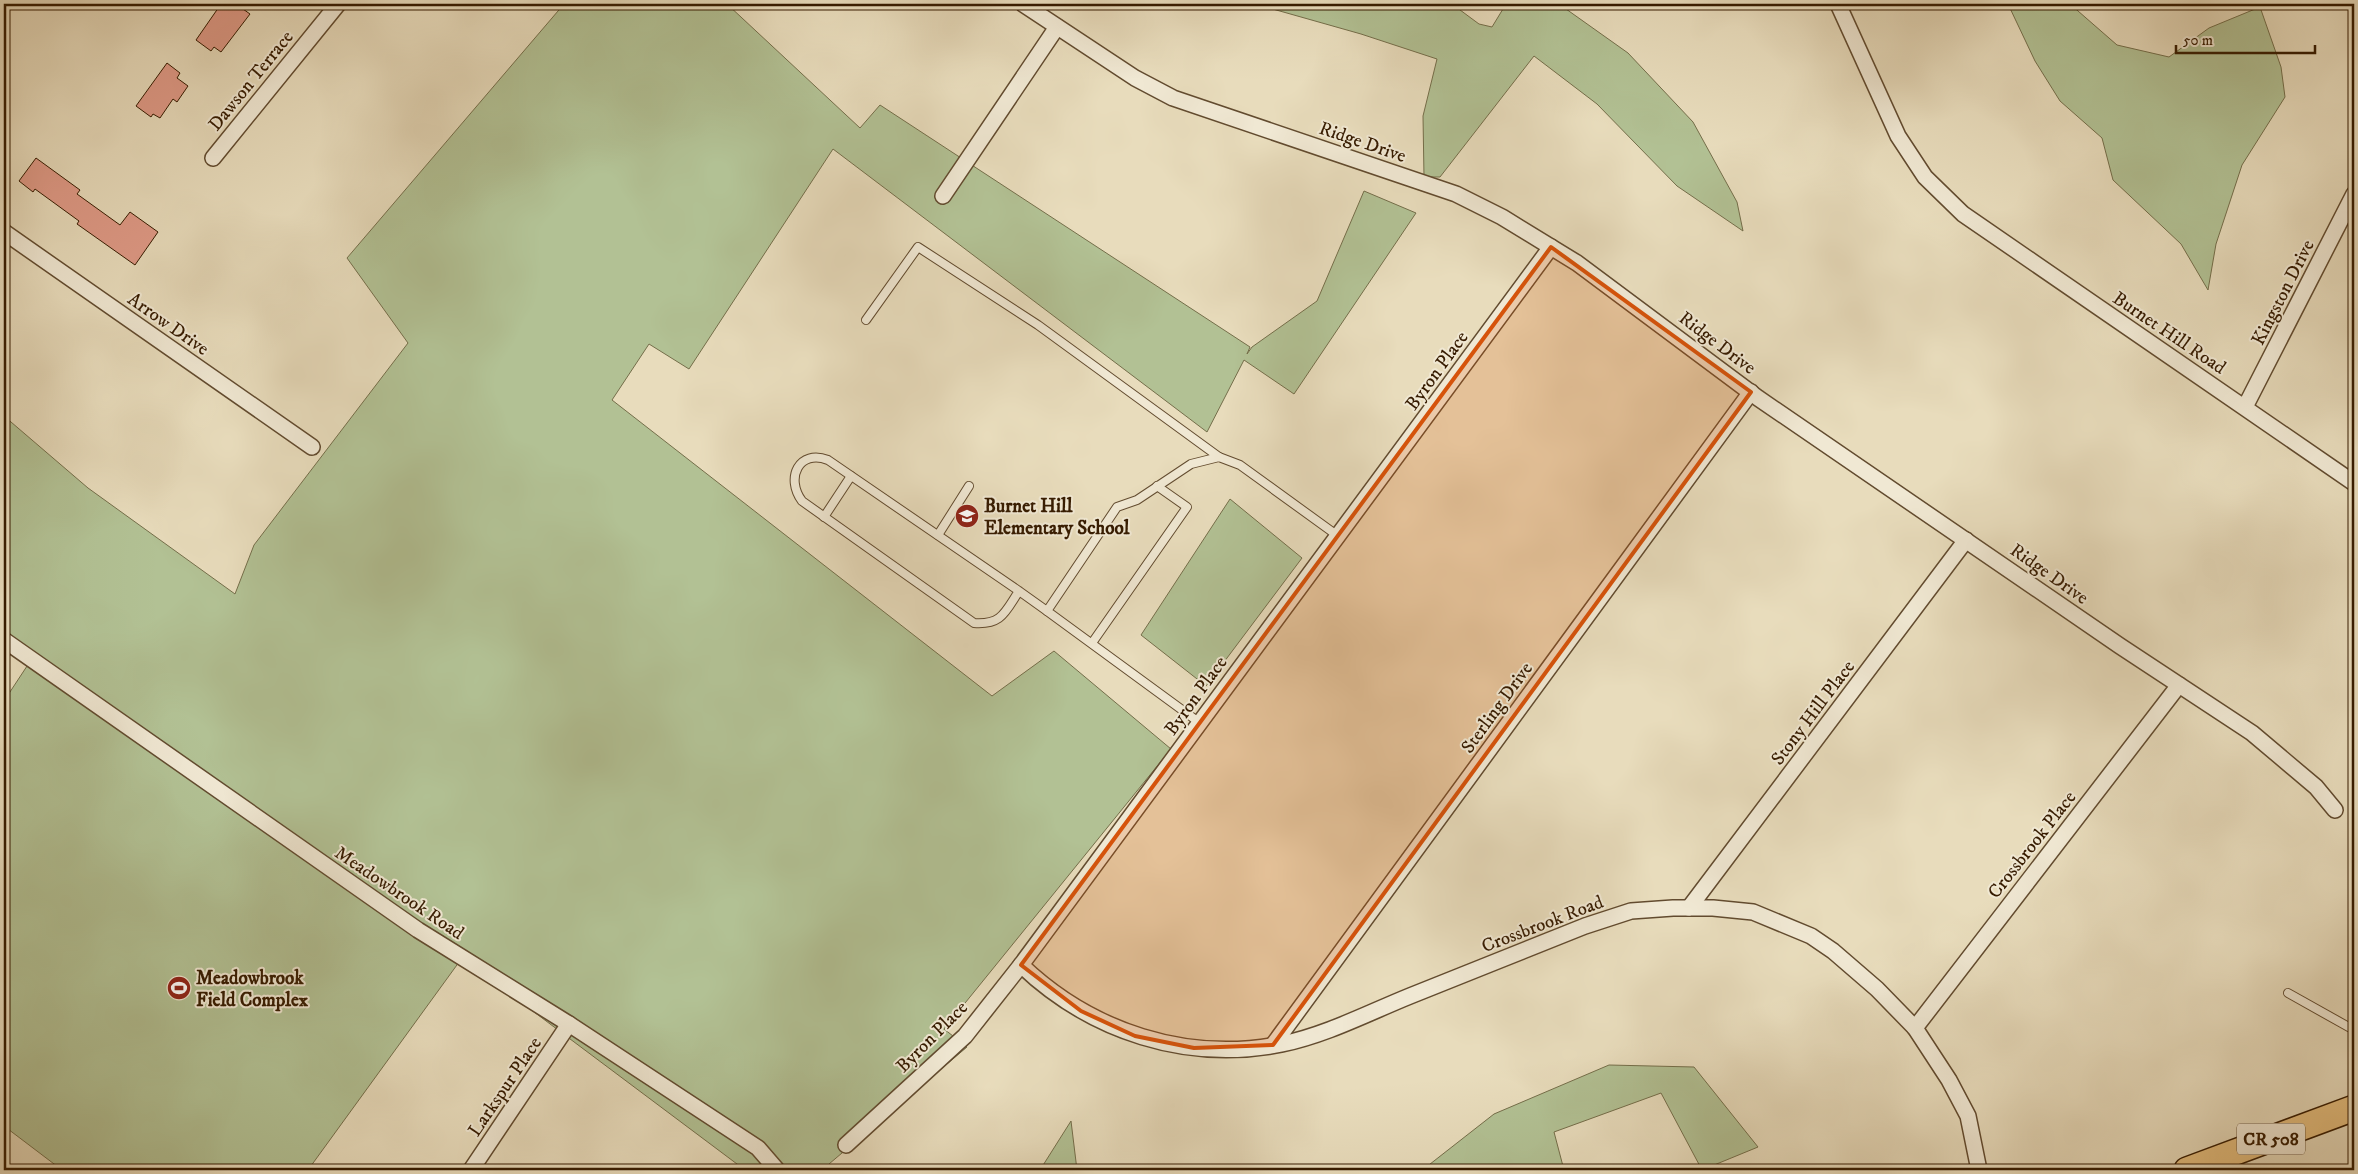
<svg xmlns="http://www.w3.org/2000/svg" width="2358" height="1174" font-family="'IM FELL DW Pica',serif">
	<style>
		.green { fill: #b2c194; stroke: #746e4a }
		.building { fill: #df9a87; stroke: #361b00 }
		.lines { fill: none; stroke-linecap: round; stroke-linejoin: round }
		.service-casing { stroke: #624b2f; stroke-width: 10 }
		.minor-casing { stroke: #624b2f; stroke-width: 18 }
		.primary-casing { stroke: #361b00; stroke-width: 28 }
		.service { stroke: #f0e8d3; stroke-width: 8 }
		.minor { stroke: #f0e8d3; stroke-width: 15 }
		.primary { stroke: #e4be7e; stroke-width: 25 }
		.marked { fill: #d6530b; fill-opacity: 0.2; stroke: #d6530b; stroke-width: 4; stroke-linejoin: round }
		.labels { text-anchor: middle; stroke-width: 4; stroke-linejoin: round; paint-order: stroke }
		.shield { fill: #f0e8d3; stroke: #6e583f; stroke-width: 1 }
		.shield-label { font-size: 18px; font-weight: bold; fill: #361b00 }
		.street-label { font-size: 19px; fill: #361b00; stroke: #f0e8d3 }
		.poi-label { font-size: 19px; font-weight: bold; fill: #361b00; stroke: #f0e8d3; text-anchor: start }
	</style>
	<rect width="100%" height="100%" fill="#e8dcbc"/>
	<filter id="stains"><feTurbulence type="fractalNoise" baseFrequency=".004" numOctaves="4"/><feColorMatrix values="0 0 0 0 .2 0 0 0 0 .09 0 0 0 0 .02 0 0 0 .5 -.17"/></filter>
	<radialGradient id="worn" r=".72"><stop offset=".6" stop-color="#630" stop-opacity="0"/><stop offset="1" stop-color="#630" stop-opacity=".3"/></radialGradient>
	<!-- green -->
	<g class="green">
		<path d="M564,4H727L860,128L880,105L1250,347L1247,354L1252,347L1317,301L1364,191L1416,213L1294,394L1244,360L1207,432L833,149L689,369L649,344L612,400L992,696L1054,651L1171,749L944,1029L967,1047L829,1164L836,1170H745L462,958L308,1170H62L4,1126V701L33,657L4,636V489L8,478L4,474V416L88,488L235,594L254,545L408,343L347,258Z"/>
		<path d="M1255,4H1452L1479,24L1492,27L1506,4H1559L1628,53L1693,122L1737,202L1743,231L1677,186L1597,104L1534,56L1440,177H1424L1423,116L1437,59L1361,34Z"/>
		<path d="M2008,4H2070L2117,45L2169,57L2209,28L2260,7L2281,67L2285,97L2242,165L2216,244L2208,290L2181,244L2113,180L2102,138L2060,101L2035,61Z"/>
		<path d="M1230,499L1302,558L1206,686L1141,635Z"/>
		<path d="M1609,1065L1694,1067L1758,1147L1702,1170L1661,1093L1554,1132L1564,1170H1425V1168L1494,1114Z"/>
		<path d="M1071,1121L1077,1170H1040Z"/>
	</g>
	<!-- building -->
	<g class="building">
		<path d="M221,4H236L250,14L221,52L214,47L211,51L196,40Z"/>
		<path d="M167,63L180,73L177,78L188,86L177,102L173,99L160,118L153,114L151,117L136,106Z"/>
		<path d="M36,158L80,190L77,194L120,225L130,212L158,232L135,265L77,224L79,221L35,189L33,192L19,181Z"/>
	</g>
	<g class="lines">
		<!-- service casing -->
		<g class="service-casing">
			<g id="service">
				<path d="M866,320L918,247L1038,325L1219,457"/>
				<path d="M824,517L851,476"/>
				<path d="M938,535L969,486"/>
				<path d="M1019,591C1005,612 1002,625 974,623L802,501C785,478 799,449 828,460L1019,591L1047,611"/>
				<path d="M1092,643L1187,507L1157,486"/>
				<path d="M1200,723L1047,611L1117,507L1137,500L1191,464L1219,457L1240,465L1338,536"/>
				<path d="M2288,993L2354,1030"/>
			</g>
		</g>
		<!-- minor casing -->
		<g class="minor-casing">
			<g id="minor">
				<path d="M1023,4L1135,78L1173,98L1456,194L1502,217L1577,263L1758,398L2120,646L2252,733L2316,787L2335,810"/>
				<path d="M1838,4L1898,136L1925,177L1963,214L2354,483"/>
				<path d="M213,158L338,4"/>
				<path d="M943,196L1057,27"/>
				<path d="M4,232L312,447"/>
				<path d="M2245,407L2354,194"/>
				<path d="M4,640L418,930L569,1024L758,1148L777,1170"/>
				<path d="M1689,908L1966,540"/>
				<path d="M1021,965C1091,1032 1187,1063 1282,1044C1326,1035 1368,1013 1410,996C1468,973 1527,949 1585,926L1631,911L1673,908H1713L1753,912L1811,936L1833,951L1877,989L1915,1028L1949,1080L1968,1116L1979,1170"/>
				<path d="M1915,1028L2179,685"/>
				<path d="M1273,1045L1751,392"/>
				<path d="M846,1145L965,1036L1021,965L1551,247"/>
				<path d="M471,1170L569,1024"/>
			</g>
		</g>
		<!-- primary casing -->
		<g class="primary-casing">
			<path id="primary" d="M2187,1170L2354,1108"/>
		</g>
		<!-- service -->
		<use href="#service" class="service"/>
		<!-- minor -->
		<use href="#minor" class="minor"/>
		<!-- primary -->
		<use href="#primary" class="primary"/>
	</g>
	<!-- marked area -->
	<path class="marked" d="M1551,247L1751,392L1273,1045L1194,1048L1135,1036L1081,1011L1021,965Z"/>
	<!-- icons -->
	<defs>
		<g id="school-disc" transform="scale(1.25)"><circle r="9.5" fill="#8f2418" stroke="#f0e8d3"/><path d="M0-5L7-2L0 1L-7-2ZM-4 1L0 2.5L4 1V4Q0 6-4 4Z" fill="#fff"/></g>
		<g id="stadium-disc" transform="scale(1.25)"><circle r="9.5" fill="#8f2418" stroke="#f0e8d3"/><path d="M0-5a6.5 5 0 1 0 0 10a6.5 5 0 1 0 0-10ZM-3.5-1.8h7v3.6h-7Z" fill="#fff"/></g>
	</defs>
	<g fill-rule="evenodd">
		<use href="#school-disc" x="967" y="516"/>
		<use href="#stadium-disc" x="179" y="988"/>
	</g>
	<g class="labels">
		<!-- shield labels -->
		<rect class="shield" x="2237" y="1123.5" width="68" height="31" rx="4"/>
		<g class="shield-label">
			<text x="2271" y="1145">CR 508</text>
		</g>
		<!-- street labels -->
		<g class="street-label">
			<text transform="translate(250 80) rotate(-51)" y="7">Dawson Terrace</text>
			<text transform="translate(1363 141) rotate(19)" y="7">Ridge Drive</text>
			<text transform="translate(2282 292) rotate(-63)" y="7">Kingston Drive</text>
			<text transform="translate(169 323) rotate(35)" y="7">Arrow Drive</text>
			<text transform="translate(2170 332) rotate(34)" y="7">Burnet Hill Road</text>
			<text transform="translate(1718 342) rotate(37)" y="7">Ridge Drive</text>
			<text transform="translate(1436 370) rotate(-54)" y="7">Byron Place</text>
			<text transform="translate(2050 573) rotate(35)" y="7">Ridge Drive</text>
			<text transform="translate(1195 695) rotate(-54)" y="7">Byron Place</text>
			<text transform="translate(1496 707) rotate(-54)" y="7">Sterling Drive</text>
			<text transform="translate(1812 712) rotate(-53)" y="7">Stony Hill Place</text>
			<text transform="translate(2031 844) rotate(-52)" y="7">Crossbrook Place</text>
			<text transform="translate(400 892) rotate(34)" y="7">Meadowbrook Road</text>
			<text transform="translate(1542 923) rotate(-21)" y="7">Crossbrook Road</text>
			<text transform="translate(931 1036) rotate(-45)" y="7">Byron Place</text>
			<text transform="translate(504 1086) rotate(-56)" y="7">Larkspur Place</text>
		</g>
		<!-- poi labels -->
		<g class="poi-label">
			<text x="984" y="512">Burnet Hill<tspan x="984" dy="22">Elementary School</tspan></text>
			<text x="196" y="984">Meadowbrook<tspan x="196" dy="22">Field Complex</tspan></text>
		</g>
	</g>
	<!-- margin -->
	<rect width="2358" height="1174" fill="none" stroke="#e8dcbc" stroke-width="20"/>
	<rect x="5" y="5" width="2348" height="1164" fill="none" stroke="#361b00" stroke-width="2.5"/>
	<rect x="10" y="10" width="2338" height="1154" fill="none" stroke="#361b00"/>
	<!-- scale -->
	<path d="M2176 45v8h139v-8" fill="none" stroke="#361b00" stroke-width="2.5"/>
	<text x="2183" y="45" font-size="15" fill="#361b00" stroke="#f0e8d3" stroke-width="4" paint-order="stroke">50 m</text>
	<rect width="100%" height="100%" filter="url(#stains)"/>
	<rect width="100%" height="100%" fill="url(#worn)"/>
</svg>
